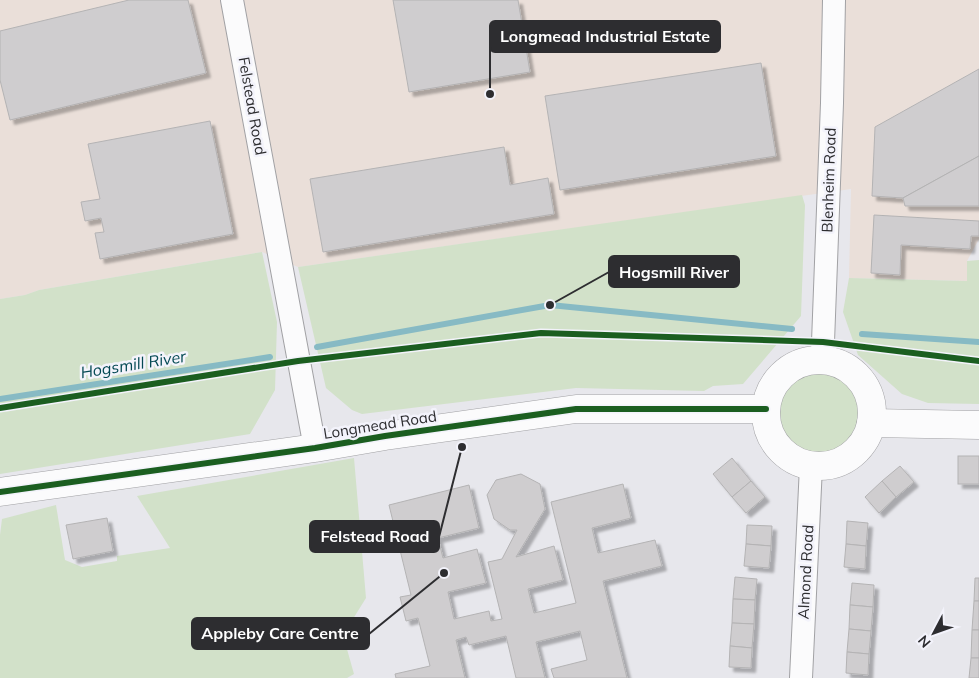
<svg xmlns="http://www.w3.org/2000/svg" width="979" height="678" font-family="Mulish,sans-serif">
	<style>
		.industrial { fill: #eadfd9 }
		.green { fill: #d2e1c9 }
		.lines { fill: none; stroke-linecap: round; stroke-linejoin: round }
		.stream { stroke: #87bac4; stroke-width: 6 }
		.building { fill: #cfcdcf; stroke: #b4b3b4; filter: url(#shadow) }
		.street-casing { stroke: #a1a1a4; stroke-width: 24 }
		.secondary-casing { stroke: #a1a1a4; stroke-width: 29 }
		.street { stroke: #fbfbfc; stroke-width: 22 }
		.secondary { stroke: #fbfbfc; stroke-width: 28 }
		.cycleway-casing { stroke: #f3f3fb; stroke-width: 9 }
		.cycleway { stroke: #1b5e20; stroke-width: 6 }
		.labels { text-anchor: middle; stroke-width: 5; stroke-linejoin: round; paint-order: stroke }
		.street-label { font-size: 15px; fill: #2d2d30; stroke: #f3f3fb }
		.water-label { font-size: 16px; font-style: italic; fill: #034852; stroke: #f3f3fb }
		.leader { fill: none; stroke: #2d2d30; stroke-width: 2 }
		.callout-dot { fill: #2d2d30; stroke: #f3f3fb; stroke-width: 2 }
		.callout { fill: #2d2d30; stroke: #2d2d30; stroke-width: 2 }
		.callout-label { font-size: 16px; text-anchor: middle; font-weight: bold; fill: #fff }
	</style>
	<defs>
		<filter id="shadow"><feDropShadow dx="4.5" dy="4.5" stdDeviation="1" flood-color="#0004"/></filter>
	</defs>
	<rect width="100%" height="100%" fill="#e7e7ec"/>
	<!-- industrial -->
	<path class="industrial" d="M0,0H979V239L967,261V281L849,278L851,189L298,267L262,252L39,290L25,295L0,299Z"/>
	<!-- green -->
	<g class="green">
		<path d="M802,195L805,205L801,316L743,384L713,386L704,391L576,388L362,414L352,410L326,388L298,267Z"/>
		<path d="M262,252L277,322L275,390L250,434L0,474V299L25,295L39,290Z"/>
		<path d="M979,260V404L928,403L902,394L858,355L843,312L849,278L967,281V261Z"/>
		<circle cx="820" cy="413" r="45"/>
		<path d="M354,458L366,598L343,635L354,674L347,678H0V535L2,519L56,505L65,560L82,567L117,561V556L170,548L137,496Z"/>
	</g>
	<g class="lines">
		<!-- stream -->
		<g class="stream">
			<path d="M862,334L979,342"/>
			<path d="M317,347L550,305L792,329"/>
			<path d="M0,399L270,357"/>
		</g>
	</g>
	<!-- building -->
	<g class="building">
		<path d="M129,0H188L206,73L10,120L0,80V31Z"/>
		<path d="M393,0H518L530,72L409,92Z"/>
		<path d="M761,63L776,156L560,190L545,96Z"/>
		<path d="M979,69V156L903,198L872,196L875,127Z"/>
		<path d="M210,121L233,234L100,259L95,233L104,232L101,218L85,221L81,202L100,199L88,144Z"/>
		<path d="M504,147L510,185L548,178L554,214L323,252L310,179Z"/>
		<path d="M979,156V206H905L903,198Z"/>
		<path d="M874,215L979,221V236H971L970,249L901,245L900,275L871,273Z"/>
		<rect x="958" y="456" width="21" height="28"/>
		<path d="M732,458L751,481L732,497L713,474Z"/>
		<path d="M900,466L914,482L896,497L882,481Z"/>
		<path d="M521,474L540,484L545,509L516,557L554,546L563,580L528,589L534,613L576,603L551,502L623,484L631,518L592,528L598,553L655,540L662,566L603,581L627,678H554L551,669L587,660L580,631L536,642L545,678H516L506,636L469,645L466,637L456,640L465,678H396L395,674L430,666L418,618L406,621L400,597L411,595L389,505L469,485L479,528L438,538L443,558L477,549L486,583L448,592L454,619L489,611L491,621L502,619L488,562L502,559L517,530H510L494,519L487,495L496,480Z"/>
		<path d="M751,481L765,497L746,513L732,497Z"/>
		<path d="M882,481L896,497L879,513L865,497Z"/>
		<path d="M107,518L113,551L73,559L66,525Z"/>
		<path d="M847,521L868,523L866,546L846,544Z"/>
		<path d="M747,525L772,526L771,546L746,544Z"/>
		<path d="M746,544L771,546L769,568L744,566Z"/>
		<path d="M846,544L866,546L865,569L844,567Z"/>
		<path d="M735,577L757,579L755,600L733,599Z"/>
		<path d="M975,578H979V601H974Z"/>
		<path d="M852,583L874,585L873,607L850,605Z"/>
		<path d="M733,599L755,600L754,624L732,623Z"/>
		<path d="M974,601H979V630H972Z"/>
		<path d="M850,605L873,607L871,631L849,629Z"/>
		<path d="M732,623L754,624L752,648L730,646Z"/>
		<path d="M849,629L871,631L869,654L847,652Z"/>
		<path d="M972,630H979V658H971Z"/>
		<path d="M730,646L752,648L751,668L729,667Z"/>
		<path d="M847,652L869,654L868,675L846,673Z"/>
		<path d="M971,658H979V678H969Z"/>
	</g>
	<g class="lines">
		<!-- street casing -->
		<g class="street-casing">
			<g id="street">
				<path d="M232,0L315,448"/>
				<path d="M821,360L823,342L832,103L834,0"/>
				<path d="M801,678L811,466"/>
			</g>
		</g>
		<!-- secondary casing -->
		<g class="secondary-casing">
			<g id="secondary">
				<circle cx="819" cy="413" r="53"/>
				<path d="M871,423L979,425"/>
				<path d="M0,492L315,448L385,436L576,409H766"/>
			</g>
		</g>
		<!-- street -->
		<use href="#street" class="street"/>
		<!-- secondary -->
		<use href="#secondary" class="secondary"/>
		<!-- cycleway casing -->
		<g class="cycleway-casing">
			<g id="cycleway">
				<path d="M0,408L298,361L541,333L823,342L979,361"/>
				<path d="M0,492L315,448L385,436L576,409H766"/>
			</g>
		</g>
		<!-- cycleway -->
		<use href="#cycleway" class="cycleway"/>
	</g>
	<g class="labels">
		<!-- street labels -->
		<g class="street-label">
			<text transform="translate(252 106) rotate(80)" y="5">Felstead Road</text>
			<text transform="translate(829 180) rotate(-88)" y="5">Blenheim Road</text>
			<text transform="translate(380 425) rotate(-9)" y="5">Longmead Road</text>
			<text transform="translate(806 572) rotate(-87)" y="5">Almond Road</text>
		</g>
		<!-- water labels -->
		<g class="water-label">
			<text transform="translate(133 364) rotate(-9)" y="6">Hogsmill River</text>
		</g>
	</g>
	<!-- callouts -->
	<path class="leader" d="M490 94L490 36M550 305L609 272M462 447L439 537M444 573L369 634"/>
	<g class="callout-dot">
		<circle cx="490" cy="94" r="5"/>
		<circle cx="550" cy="305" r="5"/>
		<circle cx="462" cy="447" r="5"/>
		<circle cx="444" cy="573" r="5"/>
	</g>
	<g class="callout">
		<rect x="490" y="21" width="230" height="31" rx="5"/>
		<rect x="609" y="256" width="130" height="31" rx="5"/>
		<rect x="310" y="521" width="129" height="31" rx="5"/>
		<rect x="192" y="618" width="177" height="31" rx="5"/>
	</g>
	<g class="callout-label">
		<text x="605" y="42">Longmead Industrial Estate</text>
		<text x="674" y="278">Hogsmill River</text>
		<text x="375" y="542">Felstead Road</text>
		<text x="280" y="639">Appleby Care Centre</text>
	</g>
	<!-- north arrow -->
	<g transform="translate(934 633) rotate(229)" stroke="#f3f3fb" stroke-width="4" paint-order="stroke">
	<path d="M0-4L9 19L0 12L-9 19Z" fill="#2d2d30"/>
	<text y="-8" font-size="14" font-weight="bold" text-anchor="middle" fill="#2d2d30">N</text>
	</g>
</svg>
